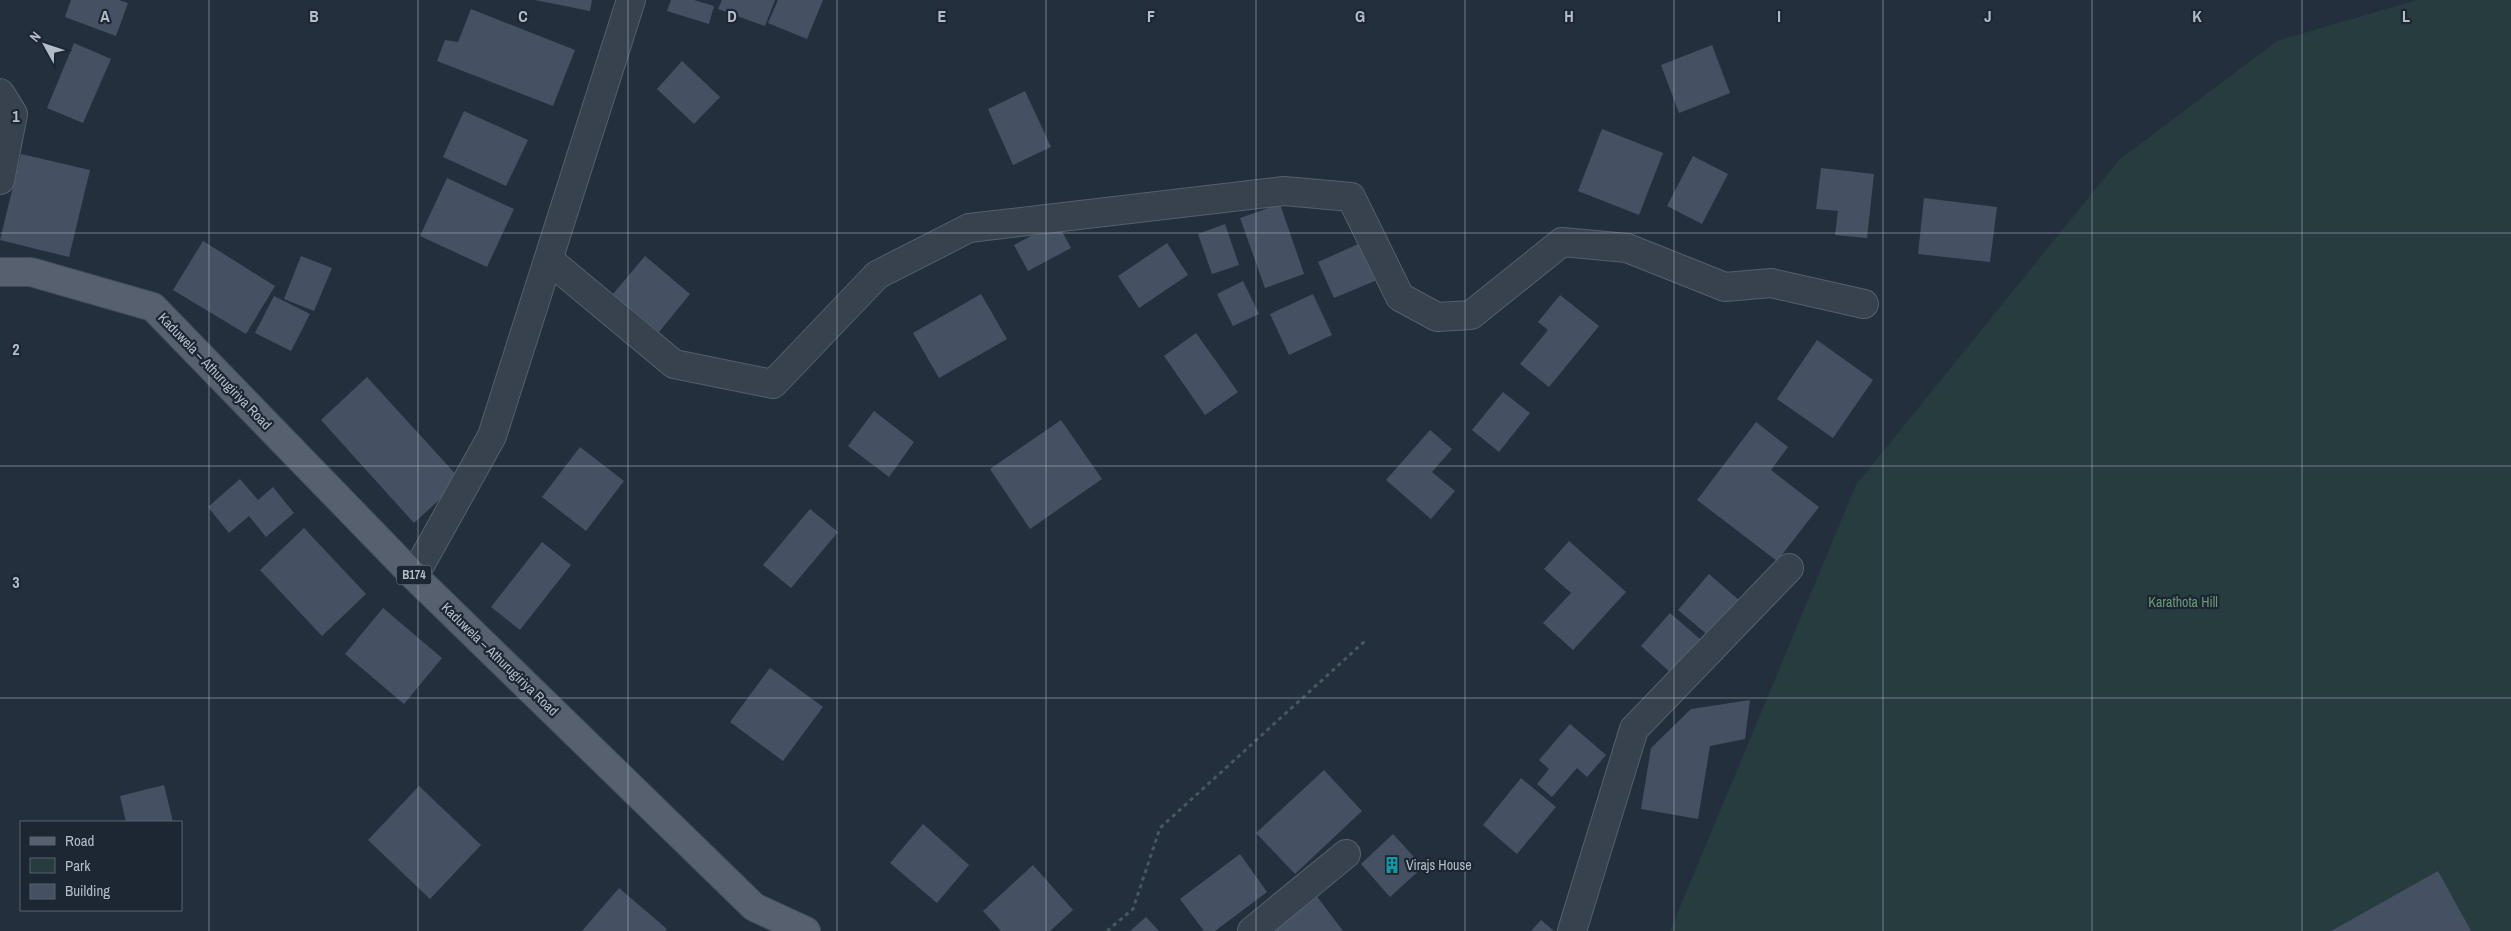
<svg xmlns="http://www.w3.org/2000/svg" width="2511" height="931" font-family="'Archivo Narrow',sans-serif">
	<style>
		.green { fill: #263c3f }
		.building { fill: #455162 }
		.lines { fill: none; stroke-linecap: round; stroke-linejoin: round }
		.minor-casing { stroke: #565f6c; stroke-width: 30 }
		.primary-casing { stroke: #414a57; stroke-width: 30 }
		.path { stroke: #44595c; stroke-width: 3; stroke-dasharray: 4 4; stroke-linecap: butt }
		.minor { stroke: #38414e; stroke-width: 28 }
		.primary { stroke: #56606e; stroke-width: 28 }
		.grid { fill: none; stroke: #b4bcc9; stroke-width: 1; stroke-opacity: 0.55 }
		.labels { text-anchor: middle; stroke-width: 4.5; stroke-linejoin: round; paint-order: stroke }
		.shield { fill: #1d2633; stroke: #878f9c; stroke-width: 1 }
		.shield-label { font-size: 12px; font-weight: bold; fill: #b4bcc9 }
		.street-label { font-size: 14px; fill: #b4bcc9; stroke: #1d2633 }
		.park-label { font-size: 14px; fill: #6b9a76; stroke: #1d2633 }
		.poi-label { font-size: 14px; fill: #b4bcc9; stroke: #1d2633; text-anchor: start }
		.grid-label { font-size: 16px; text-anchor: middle; font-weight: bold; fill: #b4bcc9; stroke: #1d2633; stroke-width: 4.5; stroke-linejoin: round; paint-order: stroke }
	</style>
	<rect width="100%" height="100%" fill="#242f3e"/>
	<!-- green -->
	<path class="green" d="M2417,0H2511V931H1670L1856,485L2119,160L2277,41Z"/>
	<!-- building -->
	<g class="building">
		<path d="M71,0H119L128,3L116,36L65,17Z"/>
		<path d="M535,0H592L590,11Z"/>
		<path d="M671,0H694L714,6L709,24L667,11Z"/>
		<path d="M722,0H775L765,26L718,9Z"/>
		<path d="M778,0H823L807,39L768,23Z"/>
		<path d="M471,9L575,50L553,106L437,61L445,40L458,42Z"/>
		<path d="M74,43L111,59L83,123L47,108Z"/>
		<path d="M1712,45L1730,93L1679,113L1661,65Z"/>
		<path d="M682,61L720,97L694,124L657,89Z"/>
		<path d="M1025,91L1051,147L1013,165L988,109Z"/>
		<path d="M464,111L528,140L506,186L443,157Z"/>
		<path d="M1602,129L1663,153L1639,215L1578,191Z"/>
		<path d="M21,154L90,170L69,257L0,240Z"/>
		<path d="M1693,156L1728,174L1702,224L1667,206Z"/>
		<path d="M1821,168L1874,174L1867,238L1835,235L1838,211L1816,209Z"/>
		<path d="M447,178L514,209L487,267L420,236Z"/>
		<path d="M1924,198L1997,207L1990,262L1918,254Z"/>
		<path d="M1280,204L1304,274L1265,288L1240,218Z"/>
		<path d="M1057,222L1071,248L1028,271L1014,245Z"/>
		<path d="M1225,224L1239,265L1212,274L1198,234Z"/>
		<path d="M203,241L275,286L246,334L173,290Z"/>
		<path d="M1365,241L1382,278L1334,298L1318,262Z"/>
		<path d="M1167,243L1188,275L1139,308L1118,276Z"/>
		<path d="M301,256L332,268L314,311L284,299Z"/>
		<path d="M645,256L690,294L659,332L613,294Z"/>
		<path d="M1243,281L1259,314L1233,326L1217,294Z"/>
		<path d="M981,294L1007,339L939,378L913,333Z"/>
		<path d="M1313,294L1332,335L1289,355L1270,314Z"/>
		<path d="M1560,295L1599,326L1549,387L1520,364L1548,330L1538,322Z"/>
		<path d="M274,296L310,314L291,351L255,333Z"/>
		<path d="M1196,333L1238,392L1205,415L1164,356Z"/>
		<path d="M1817,340L1873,380L1833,438L1777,399Z"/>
		<path d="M367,377L461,480L414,523L321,420Z"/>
		<path d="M1503,392L1530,413L1499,452L1472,430Z"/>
		<path d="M874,411L914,442L889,477L848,446Z"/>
		<path d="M1061,420L1102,479L1030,529L990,469Z"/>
		<path d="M1756,422L1788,447L1771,470L1819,507L1777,561L1697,500Z"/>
		<path d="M1430,430L1452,449L1432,472L1455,491L1431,519L1386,480Z"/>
		<path d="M580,447L624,481L586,531L542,497Z"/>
		<path d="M240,479L258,500L273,487L294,513L266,537L249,516L229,533L208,507Z"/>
		<path d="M810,509L838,532L791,588L763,565Z"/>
		<path d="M304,528L366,594L322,636L260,570Z"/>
		<path d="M1569,541L1626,592L1573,650L1543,623L1571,593L1544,569Z"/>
		<path d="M542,542L571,565L520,630L491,607Z"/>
		<path d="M1709,574L1740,601L1710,637L1678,610Z"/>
		<path d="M383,608L442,658L404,704L345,654Z"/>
		<path d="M1670,613L1700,639L1671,673L1641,646Z"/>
		<path d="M770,668L823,707L783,761L730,722Z"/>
		<path d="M1750,700L1745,739L1710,746L1698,819L1641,809L1651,748L1691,709Z"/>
		<path d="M1570,724L1606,755L1587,777L1577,768L1552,797L1537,784L1549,769L1539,760Z"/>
		<path d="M1324,770L1362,811L1295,874L1256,833Z"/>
		<path d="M1521,778L1556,807L1517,854L1483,825Z"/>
		<path d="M164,785L173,822H126L120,796Z"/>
		<path d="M419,786L481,845L430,899L368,840Z"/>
		<path d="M923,824L969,865L937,903L890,863Z"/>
		<path d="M1393,834L1423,867L1390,897L1361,864Z"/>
		<path d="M1240,854L1267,892L1215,931H1204L1180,899Z"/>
		<path d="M1033,865L1073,910L1050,931H1001L983,911Z"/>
		<path d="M2438,871L2471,931H2331Z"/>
		<path d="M619,888L667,929L665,931H582Z"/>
		<path d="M1312,890L1343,931H1258Z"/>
		<path d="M1146,917L1159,931H1130Z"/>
		<path d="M1541,920L1554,931H1531Z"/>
	</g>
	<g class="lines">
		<!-- minor casing -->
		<g class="minor-casing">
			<g id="minor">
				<path d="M0,93L13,114L0,180"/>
				<path d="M549,260L674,364L773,384L877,275L969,228L1284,191L1351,197L1400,297L1437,317L1471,315L1562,242L1627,248L1725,287L1771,283L1864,304"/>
				<path d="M414,576L492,436L631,0"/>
				<path d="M1252,931L1346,854"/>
				<path d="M1572,931L1634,729L1789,568"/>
			</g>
		</g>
		<!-- primary casing -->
		<g class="primary-casing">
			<path id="primary" d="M0,272H31L153,307L414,576L754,907L806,931"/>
		</g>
		<!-- path -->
		<path class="path" d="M1107,931L1133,909L1160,828L1366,640"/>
		<!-- minor -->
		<use href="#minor" class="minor"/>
		<!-- primary -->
		<use href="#primary" class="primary"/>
	</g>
	<!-- grid -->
	<path class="grid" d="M209,0V931M418,0V931M628,0V931M837,0V931M1046,0V931M1256,0V931M1465,0V931M1674,0V931M1883,0V931M2092,0V931M2302,0V931M0,233H2511M0,466H2511M0,698H2511"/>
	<!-- icons -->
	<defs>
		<g id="building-bare" transform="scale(1.35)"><path d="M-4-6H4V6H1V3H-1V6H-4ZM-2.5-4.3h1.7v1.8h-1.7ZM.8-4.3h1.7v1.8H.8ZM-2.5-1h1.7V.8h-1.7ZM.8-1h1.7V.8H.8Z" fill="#0f9aa8" stroke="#1d2633" stroke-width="2.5" paint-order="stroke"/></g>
	</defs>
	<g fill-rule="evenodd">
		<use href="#building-bare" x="1392" y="865"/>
	</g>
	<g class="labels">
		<!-- shield labels -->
		<rect class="shield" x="396.5" y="565.5" width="35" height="19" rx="4"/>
		<g class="shield-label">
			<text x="414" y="579">B174</text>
		</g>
		<!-- street labels -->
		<g class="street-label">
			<text transform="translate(215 371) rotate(46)" y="5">Kaduwela – Athurugiriya Road</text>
			<text transform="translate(500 659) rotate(44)" y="5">Kaduwela – Athurugiriya Road</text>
		</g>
		<!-- park labels -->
		<g class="park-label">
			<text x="2183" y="607">Karathota Hill</text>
		</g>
		<!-- poi labels -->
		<g class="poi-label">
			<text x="1406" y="870">Virajs House</text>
		</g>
	</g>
	<g class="grid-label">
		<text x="105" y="22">A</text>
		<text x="314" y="22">B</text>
		<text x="523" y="22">C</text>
		<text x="732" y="22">D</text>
		<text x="942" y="22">E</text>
		<text x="1151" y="22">F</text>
		<text x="1360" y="22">G</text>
		<text x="1569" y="22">H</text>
		<text x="1779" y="22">I</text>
		<text x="1988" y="22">J</text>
		<text x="2197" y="22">K</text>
		<text x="2406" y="22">L</text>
		<text x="16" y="122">1</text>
		<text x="16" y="355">2</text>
		<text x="16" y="588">3</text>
	</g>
	<!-- legend -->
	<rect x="20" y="821" width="162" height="90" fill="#1d2633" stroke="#59626f"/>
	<rect x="30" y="837" width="25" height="8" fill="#56606e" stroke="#59626f"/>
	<text x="65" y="846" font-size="15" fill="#b4bcc9">Road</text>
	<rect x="30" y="858" width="25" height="15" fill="#263c3f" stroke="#59626f"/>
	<text x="65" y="871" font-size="15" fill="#b4bcc9">Park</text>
	<rect x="30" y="884" width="25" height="15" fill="#455162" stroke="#59626f"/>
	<text x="65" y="896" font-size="15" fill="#b4bcc9">Building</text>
	<!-- north arrow -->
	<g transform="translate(45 45) rotate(310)" stroke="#1d2633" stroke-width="4" paint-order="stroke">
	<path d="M0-4L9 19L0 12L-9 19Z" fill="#b4bcc9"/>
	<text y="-8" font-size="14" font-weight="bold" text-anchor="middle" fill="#b4bcc9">N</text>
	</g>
</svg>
